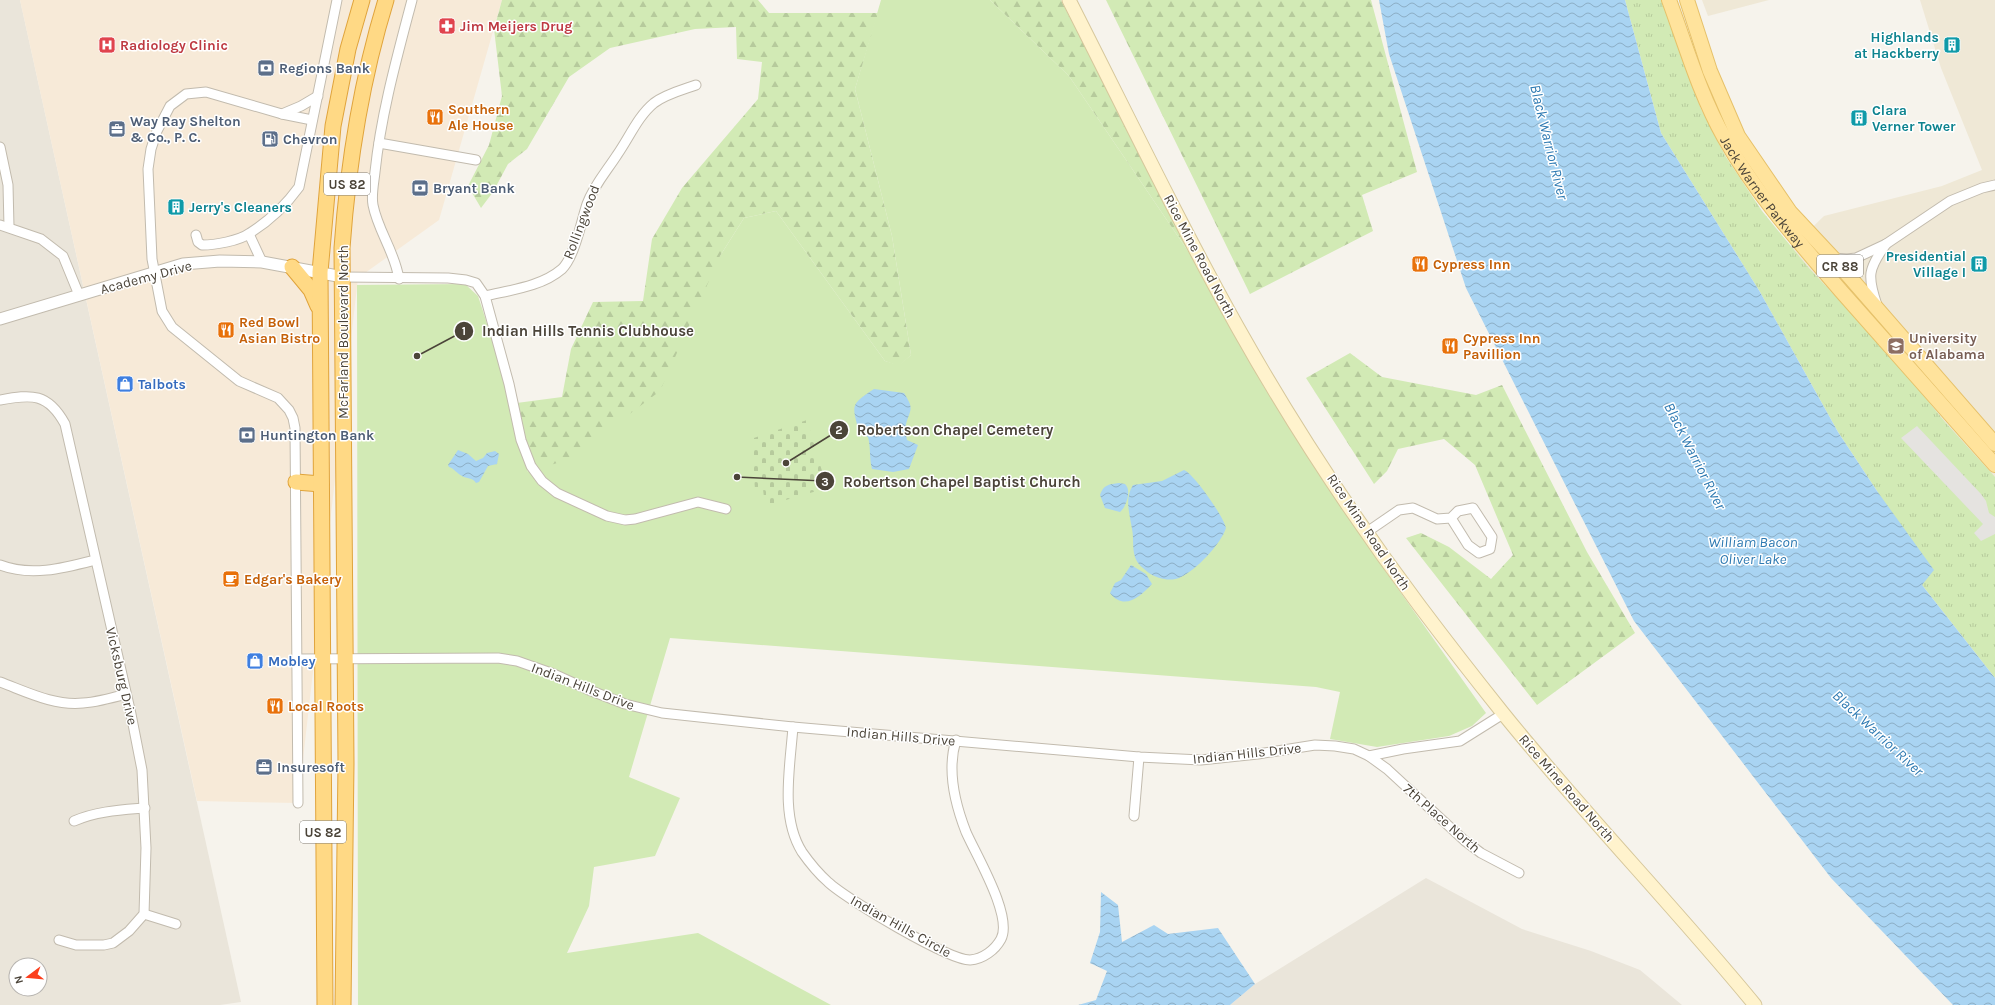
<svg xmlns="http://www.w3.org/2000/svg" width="1995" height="1005" font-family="Karla,sans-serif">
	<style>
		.residential { fill: #eae5da; fill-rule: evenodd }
		.commercial { fill: #f7ead8 }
		.education { fill: #efe8d6 }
		.grass { fill: #d2eab5 }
		.forest { fill: url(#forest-firs) }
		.cemetery { fill: url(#cemetery-stones) }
		.park { fill: url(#park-tufts) }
		.parking { fill: #e5e3e0 }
		.water { fill: url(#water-waves) }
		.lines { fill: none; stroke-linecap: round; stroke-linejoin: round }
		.minor-casing { stroke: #c2bbae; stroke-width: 11 }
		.tertiary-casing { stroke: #c2bbae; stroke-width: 13 }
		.secondary-casing { stroke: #d6c79b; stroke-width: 15 }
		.primary-casing { stroke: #e6c16a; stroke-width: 16 }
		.trunk-casing { stroke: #e0a43c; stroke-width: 17 }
		.minor { stroke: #fff; stroke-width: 9 }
		.tertiary { stroke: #fff; stroke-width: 11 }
		.secondary { stroke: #fff3cd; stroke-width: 13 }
		.primary { stroke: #ffe39c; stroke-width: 14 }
		.trunk { stroke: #ffd985; stroke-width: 15 }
		.labels { text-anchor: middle; stroke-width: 3; stroke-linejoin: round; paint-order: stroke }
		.shield { fill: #fff; stroke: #817c74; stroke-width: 1 }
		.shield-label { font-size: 13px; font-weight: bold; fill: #4b4439 }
		.health-label { font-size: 14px; font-weight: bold; fill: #be3a42; stroke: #fff; text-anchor: start }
		.culture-label { font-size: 14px; font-weight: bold; fill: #0d838f; stroke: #fff; text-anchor: end }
		.service-label { font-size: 14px; font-weight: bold; fill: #4e5e75; stroke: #fff; text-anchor: start }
		.food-label { font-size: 14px; font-weight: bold; fill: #c56008; stroke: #fff; text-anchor: start }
		.street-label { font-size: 14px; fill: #4b4439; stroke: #fff }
		.education-label { font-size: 14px; font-weight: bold; fill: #785e54; stroke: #fff; text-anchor: start }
		.shop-label { font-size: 14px; font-weight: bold; fill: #366cbe; stroke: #fff; text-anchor: start }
		.water-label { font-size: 15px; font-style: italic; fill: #2e7ab2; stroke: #fff }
		.leader { fill: none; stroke: #4b4439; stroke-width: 1.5 }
		.callout-dot { fill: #4b4439; stroke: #fff; stroke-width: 1.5 }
		.mark-label { font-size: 12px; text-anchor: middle; font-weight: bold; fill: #fff }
		.callout-label { font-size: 15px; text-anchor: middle; font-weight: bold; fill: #4b4439; stroke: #fff; stroke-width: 3; stroke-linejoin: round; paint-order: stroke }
	</style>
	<defs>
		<pattern id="forest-firs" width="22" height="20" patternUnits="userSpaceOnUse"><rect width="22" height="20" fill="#d2eab5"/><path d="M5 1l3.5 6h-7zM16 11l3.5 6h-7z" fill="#b6ca9c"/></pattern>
		<pattern id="cemetery-stones" width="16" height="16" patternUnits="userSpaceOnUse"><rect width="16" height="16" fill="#d2eab5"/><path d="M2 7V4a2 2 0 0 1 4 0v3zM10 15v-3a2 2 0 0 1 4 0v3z" fill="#b6ca9c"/></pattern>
		<pattern id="park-tufts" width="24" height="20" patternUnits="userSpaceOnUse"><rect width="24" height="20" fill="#d2eab5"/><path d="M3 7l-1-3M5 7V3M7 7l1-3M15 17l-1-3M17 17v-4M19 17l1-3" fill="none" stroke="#b6ca9c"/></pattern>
		<pattern id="water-waves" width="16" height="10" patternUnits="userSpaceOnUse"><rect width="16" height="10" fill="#a9d4f2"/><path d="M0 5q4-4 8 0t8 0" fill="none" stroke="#8caec5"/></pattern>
	</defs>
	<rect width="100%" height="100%" fill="#f6f3ec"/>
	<!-- residential -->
	<g class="residential">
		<path d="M0,0H20L241,1002L220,1005H0ZM16,965H40V989H16Z"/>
		<path d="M1426,878L1522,929L1591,951L1640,970L1682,1005H1230L1255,984Z"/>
	</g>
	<!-- commercial -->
	<path class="commercial" d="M20,0H502L439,220L358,278L298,803L197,801Z"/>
	<!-- education -->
	<g class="education">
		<path d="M1702,0H1769L1708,16Z"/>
		<path d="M1920,0H1995V671L1757,276L1792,247L1824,216L1942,186L1982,170L1941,68Z"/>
	</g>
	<!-- grass -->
	<path class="grass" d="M881,0H990L1069,76L1192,257L1264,387L1286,421L1374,555L1486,713L1472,726L1449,736L1377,747L1330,739L1340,692L1316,687L670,638L629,777L680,798L655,856L594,867L589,906L567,953L698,933L831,1005H358L357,285L465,284L478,296L483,311L502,372L514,428L528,472L720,256L744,218L776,211L885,361L899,365L911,355L892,236L855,89Z"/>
	<!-- forest -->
	<g class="forest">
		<path d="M502,0H758L769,13H878L855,89L892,236L911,355L899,366L885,361L776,211L744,218L720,256L660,391L570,459L528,472L514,428L509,404L562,397L571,349L593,302L643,301L652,239L682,188L758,99L762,62L737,59L736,27L695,29L610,48L569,77L527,149L508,164L493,192L481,208L468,186L489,145L502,96L494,29Z"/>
		<path d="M990,0H1061L1192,257L1069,76Z"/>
		<path d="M1106,0H1371L1417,172L1362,195L1373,231L1250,294Z"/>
		<path d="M1350,353L1382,377L1476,395L1502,385L1587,552L1635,633L1537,705L1406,538L1421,533L1449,547L1491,579L1513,555L1475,465L1444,439L1398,449L1387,471L1374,484L1306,378Z"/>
	</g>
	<!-- cemetery -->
	<path class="cemetery" d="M807,420L827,488L765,506L763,489H755L751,439Z"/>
	<!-- park -->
	<path class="park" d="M1625,0H1662L1701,109L1726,157L1762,211L1808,267L1894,359L1945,422L1995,477V678L1922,585L1877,491L1838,432L1760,292L1661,133Z"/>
	<!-- parking -->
	<path class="parking" d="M1917,426L1981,494L1986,501L1989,513L1995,517V534L1981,541L1974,533L1983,524L1901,438Z"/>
	<!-- water -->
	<g class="water">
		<path d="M1379,0H1625L1661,133L1760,292L1838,432L1877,491L1934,570L1922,585L1995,678V1005H1953L1831,878L1634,621L1466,288L1389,54Z"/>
		<path d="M874,389L904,393C914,409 911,408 906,424C905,428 906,435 907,440L918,445L909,469L893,472L872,469C869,457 871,448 868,437L859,432C852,404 850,405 874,389Z"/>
		<path d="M458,450L468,454L476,461L483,458L487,453L495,451L499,454L497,464L488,466L479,482L476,483C472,477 467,479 462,476C456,473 455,469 449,467L448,465Z"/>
		<path d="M1184,470C1194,474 1224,517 1226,528C1221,544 1196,570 1181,577C1171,582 1158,579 1149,573C1144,569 1137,564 1135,557C1132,548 1134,538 1132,529C1130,515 1124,499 1133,485L1162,481Z"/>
		<path d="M1119,483L1125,484C1132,490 1126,507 1120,512L1105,508L1100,495C1103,485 1109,484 1119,483Z"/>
		<path d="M1131,565L1146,574L1152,584C1140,597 1124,611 1110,593L1115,583L1121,580Z"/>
		<path d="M1101,892L1118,905L1122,942L1154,925L1168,934L1218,928L1255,984L1230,1005H1078L1096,1000L1107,971L1090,963L1100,932Z"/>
	</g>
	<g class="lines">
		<!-- minor casing -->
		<g class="minor-casing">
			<g id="minor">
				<path d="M282,114L301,106L318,96"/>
				<path d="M379,143L476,160"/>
				<path d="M0,147L8,185L9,227"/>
				<path d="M0,225L41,239L63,256L79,295"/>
				<path d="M249,234L262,262"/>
				<path d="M196,235L198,242L202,245C215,245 239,241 250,233C269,221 286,205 299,187L337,0"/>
				<path d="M1833,258L1847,259L1856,258L1886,244L1950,201L1982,188L1995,185"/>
				<path d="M343,277L448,278L466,280L476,283L485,296L509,384L521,440L531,466L542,481L557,493L607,516L625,520L635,519L698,502L726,509"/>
				<path d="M399,279C395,252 378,231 373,205C371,195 374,182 375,172C381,114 397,57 412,0"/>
				<path d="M485,296C510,290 541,287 562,269C575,256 581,222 587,204C594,185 606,172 617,155C629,138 638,116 654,103C666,94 682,90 696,85"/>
				<path d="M1877,305C1867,276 1868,269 1886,244"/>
				<path d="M0,400C32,394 48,393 65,424L131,714L142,770L146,848L144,914L129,931L113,943L104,945H76L59,940"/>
				<path d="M1367,532L1399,510L1413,508L1437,519L1451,518L1468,545L1479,553L1490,549L1492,537L1473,508L1458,511L1451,518"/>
				<path d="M0,565C31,577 64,568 95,560"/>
				<path d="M297,659L498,658L517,661L554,674L589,690L625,704L662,713L793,727L1139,757L1201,760L1258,754L1315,745L1335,746L1354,749L1369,756L1387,769L1465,841L1481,853L1519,873"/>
				<path d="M0,682C27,692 54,706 83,703C98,702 112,698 126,694"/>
				<path d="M793,727C790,767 780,817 802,852C809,862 819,874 828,882C846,899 948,960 970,960C983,959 995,950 1001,939C1013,916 976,855 966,832C955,804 947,769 956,740"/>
				<path d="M1369,756L1403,749L1460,741L1503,714"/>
				<path d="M298,803L295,428L293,418L289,410L278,398L239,381L172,327L162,311L152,259L148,169L151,149L157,131L170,106L186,94L206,92L282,114L312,120"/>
				<path d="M1134,816L1139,757"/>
				<path d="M74,821C97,811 121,810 145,808"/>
				<path d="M144,914L176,924"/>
			</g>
		</g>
		<!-- tertiary casing -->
		<g class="tertiary-casing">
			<path id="tertiary" d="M0,319L183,264L220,261L262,262L343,277"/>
		</g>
		<!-- secondary casing -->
		<g class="secondary-casing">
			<path id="secondary" d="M1069,0C1125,110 1178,221 1238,328C1292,424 1353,517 1419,605C1446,641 1474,677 1502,712C1583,813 1673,905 1755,1005"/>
		</g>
		<!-- primary casing -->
		<g class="primary-casing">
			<g id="primary">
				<path id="s1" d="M1669,0C1686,46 1700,95 1724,137C1756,194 1799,242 1841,291C1892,349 1944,407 1995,465"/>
				<path d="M1687,0L1710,71L1738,136L1790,212L1833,258L1995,444"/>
			</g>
		</g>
		<!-- trunk casing -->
		<g class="trunk-casing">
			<g id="trunk">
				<path d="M292,267L311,290L318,306"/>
				<path d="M296,482L321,484"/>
				<path d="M325,1005L320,272L333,126L348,49L362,0"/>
				<path d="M343,1005L346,764L342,248C348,164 361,81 386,0"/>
			</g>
		</g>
		<!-- minor -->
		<use href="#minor" class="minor"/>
		<!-- tertiary -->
		<use href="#tertiary" class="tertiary"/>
		<!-- secondary -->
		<use href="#secondary" class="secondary"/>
		<!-- primary -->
		<use href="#primary" class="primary"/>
		<!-- trunk -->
		<use href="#trunk" class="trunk"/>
	</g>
	<!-- icons -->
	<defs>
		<g id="pharmacy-square" transform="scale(0.9)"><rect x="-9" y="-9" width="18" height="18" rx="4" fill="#e0444e" stroke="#fff"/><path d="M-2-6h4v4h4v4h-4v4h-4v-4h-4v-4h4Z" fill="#fff"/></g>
		<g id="hospital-square" transform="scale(0.9)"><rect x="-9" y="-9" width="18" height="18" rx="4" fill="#e0444e" stroke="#fff"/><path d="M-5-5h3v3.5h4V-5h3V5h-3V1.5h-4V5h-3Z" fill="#fff"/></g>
		<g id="building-square" transform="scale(0.9)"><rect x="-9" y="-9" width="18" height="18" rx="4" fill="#0f9aa8" stroke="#fff"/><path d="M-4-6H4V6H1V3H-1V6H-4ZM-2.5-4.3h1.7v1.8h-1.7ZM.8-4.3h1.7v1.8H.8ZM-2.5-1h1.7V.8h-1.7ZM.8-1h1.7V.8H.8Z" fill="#fff"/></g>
		<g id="bank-square" transform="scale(0.9)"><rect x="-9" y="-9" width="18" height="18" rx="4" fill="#5c6f8a" stroke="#fff"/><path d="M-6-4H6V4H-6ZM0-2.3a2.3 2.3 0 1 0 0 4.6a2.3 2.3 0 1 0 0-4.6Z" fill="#fff"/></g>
		<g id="restaurant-square" transform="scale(0.9)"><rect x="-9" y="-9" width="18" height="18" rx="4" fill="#e8710a" stroke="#fff"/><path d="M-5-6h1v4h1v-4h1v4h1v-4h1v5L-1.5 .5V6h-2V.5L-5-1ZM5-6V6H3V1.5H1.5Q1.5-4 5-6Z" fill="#fff"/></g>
		<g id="office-square" transform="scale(0.9)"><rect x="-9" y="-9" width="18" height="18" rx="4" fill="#5c6f8a" stroke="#fff"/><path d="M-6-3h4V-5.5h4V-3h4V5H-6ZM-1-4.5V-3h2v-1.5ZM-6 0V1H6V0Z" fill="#fff"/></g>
		<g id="fuel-square" transform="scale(0.9)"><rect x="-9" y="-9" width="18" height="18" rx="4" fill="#5c6f8a" stroke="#fff"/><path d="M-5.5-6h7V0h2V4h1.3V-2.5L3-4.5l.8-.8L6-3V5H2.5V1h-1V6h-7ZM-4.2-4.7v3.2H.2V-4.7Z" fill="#fff"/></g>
		<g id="university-square" transform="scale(0.9)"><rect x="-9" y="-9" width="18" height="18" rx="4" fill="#8d6e63" stroke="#fff"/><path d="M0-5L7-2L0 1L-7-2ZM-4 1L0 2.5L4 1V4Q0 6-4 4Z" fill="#fff"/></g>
		<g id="shop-square" transform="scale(0.9)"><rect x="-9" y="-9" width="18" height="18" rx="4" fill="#3f7fe0" stroke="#fff"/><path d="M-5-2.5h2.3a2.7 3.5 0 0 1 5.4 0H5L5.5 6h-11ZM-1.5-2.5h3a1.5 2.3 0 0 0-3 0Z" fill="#fff"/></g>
		<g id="cafe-square" transform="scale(0.9)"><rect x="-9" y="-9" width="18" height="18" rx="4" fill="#e8710a" stroke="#fff"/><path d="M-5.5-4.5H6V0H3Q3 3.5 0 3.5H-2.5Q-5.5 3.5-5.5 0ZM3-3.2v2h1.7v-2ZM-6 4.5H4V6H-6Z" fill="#fff"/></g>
	</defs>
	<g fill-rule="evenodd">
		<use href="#pharmacy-square" x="447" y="26"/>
		<use href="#hospital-square" x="107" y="45"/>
		<use href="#building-square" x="1952" y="45"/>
		<use href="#bank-square" x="266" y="68"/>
		<use href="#restaurant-square" x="435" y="117"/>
		<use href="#building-square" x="1859" y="118"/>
		<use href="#office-square" x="117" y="129"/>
		<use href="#fuel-square" x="270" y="139"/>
		<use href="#bank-square" x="420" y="188"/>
		<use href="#building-square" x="176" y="207"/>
		<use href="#restaurant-square" x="1420" y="264"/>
		<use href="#building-square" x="1979" y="264"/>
		<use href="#restaurant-square" x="226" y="330"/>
		<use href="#restaurant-square" x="1450" y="346"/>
		<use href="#university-square" x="1896" y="346"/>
		<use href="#shop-square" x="125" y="384"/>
		<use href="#bank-square" x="247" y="435"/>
		<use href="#cafe-square" x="231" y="579"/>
		<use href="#shop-square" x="255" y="661"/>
		<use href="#restaurant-square" x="275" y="706"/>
		<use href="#office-square" x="264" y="767"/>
	</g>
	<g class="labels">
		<!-- shield labels -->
		<g class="shield">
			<rect x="324" y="173" width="46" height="22" rx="3"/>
			<rect x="1817" y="255" width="46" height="22" rx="3"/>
			<rect x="300" y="821" width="46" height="22" rx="3"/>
		</g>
		<g class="shield-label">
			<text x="347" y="189">US 82</text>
			<text x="1840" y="271">CR 88</text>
			<text x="323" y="837">US 82</text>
		</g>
		<!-- health labels -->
		<g class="health-label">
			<text x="460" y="31">Jim Meijers Drug</text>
			<text x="120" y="50">Radiology Clinic</text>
		</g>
		<!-- culture labels -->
		<g class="culture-label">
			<text x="1939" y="42">Highlands<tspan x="1939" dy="16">at Hackberry</tspan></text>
			<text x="1872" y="115" text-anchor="start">Clara<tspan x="1872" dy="16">Verner Tower</tspan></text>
			<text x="189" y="212" text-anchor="start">Jerry's Cleaners</text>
			<text x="1966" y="261">Presidential<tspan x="1966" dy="16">Village I</tspan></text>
		</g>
		<!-- service labels -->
		<g class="service-label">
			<text x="279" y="73">Regions Bank</text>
			<text x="130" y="126">Way Ray Shelton<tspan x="130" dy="16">&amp; Co., P. C.</tspan></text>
			<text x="283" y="144">Chevron</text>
			<text x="433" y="193">Bryant Bank</text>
			<text x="260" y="440">Huntington Bank</text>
			<text x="277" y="772">Insuresoft</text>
		</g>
		<!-- food labels -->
		<g class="food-label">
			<text x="448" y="114">Southern<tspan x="448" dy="16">Ale House</tspan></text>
			<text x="1433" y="269">Cypress Inn</text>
			<text x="239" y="327">Red Bowl<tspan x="239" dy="16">Asian Bistro</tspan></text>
			<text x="1463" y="343">Cypress Inn<tspan x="1463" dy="16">Pavillion</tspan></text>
			<text x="244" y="584">Edgar's Bakery</text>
			<text x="288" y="711">Local Roots</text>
		</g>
		<!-- street labels -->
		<g class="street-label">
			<text dy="5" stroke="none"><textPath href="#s1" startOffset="215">Jack Warner Parkway</textPath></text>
			<text transform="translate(581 222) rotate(-69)" y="5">Rollingwood</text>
			<text transform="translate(1200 256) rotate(62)" y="5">Rice Mine Road North</text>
			<text transform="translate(146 277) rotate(-15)" y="5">Academy Drive</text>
			<text transform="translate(343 332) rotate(-90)" y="5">McFarland Boulevard North</text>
			<text transform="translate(1369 532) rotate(56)" y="5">Rice Mine Road North</text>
			<text transform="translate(122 676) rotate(77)" y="5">Vicksburg Drive</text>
			<text transform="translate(583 686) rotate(21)" y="5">Indian Hills Drive</text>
			<text transform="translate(901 736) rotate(5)" y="5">Indian Hills Drive</text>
			<text transform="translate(1247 753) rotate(-6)" y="5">Indian Hills Drive</text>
			<text transform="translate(1567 788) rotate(49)" y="5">Rice Mine Road North</text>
			<text transform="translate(1442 818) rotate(41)" y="5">7th Place North</text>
			<text transform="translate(901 926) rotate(29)" y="5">Indian Hills Circle</text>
		</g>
		<!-- education labels -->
		<g class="education-label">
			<text x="1909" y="343">University<tspan x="1909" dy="16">of Alabama</tspan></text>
		</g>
		<!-- shop labels -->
		<g class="shop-label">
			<text x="138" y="389">Talbots</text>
			<text x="268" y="666">Mobley</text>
		</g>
		<!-- water labels -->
		<g class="water-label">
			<text transform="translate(1549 142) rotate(76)" y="5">Black Warrior River</text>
			<text transform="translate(1695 456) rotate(63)" y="5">Black Warrior River</text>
			<text x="1753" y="547">William Bacon<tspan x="1753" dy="17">Oliver Lake</tspan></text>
			<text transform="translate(1878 733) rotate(43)" y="5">Black Warrior River</text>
		</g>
	</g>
	<!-- callouts -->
	<path class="leader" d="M417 356L464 331M786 463L839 430M737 477L825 481"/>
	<g class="callout-dot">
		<circle cx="417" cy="356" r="4"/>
		<circle cx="786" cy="463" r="4"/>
		<circle cx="737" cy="477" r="4"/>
		<circle cx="464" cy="331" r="10"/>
		<circle cx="839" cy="430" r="10"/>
		<circle cx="825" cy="481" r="10"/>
	</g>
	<g class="mark-label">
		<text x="464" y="335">1</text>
		<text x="839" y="434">2</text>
		<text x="825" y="486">3</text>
	</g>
	<g class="callout-label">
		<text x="588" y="336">Indian Hills Tennis Clubhouse</text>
		<text x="955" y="435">Robertson Chapel Cemetery</text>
		<text x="962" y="487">Robertson Chapel Baptist Church</text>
	</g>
	<!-- north arrow -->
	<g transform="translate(28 977) rotate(254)"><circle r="19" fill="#ffffff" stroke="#b7b4b0"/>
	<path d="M0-3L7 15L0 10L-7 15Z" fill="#fc3f1d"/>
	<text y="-6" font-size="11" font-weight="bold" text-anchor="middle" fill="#4b4439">N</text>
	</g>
</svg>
